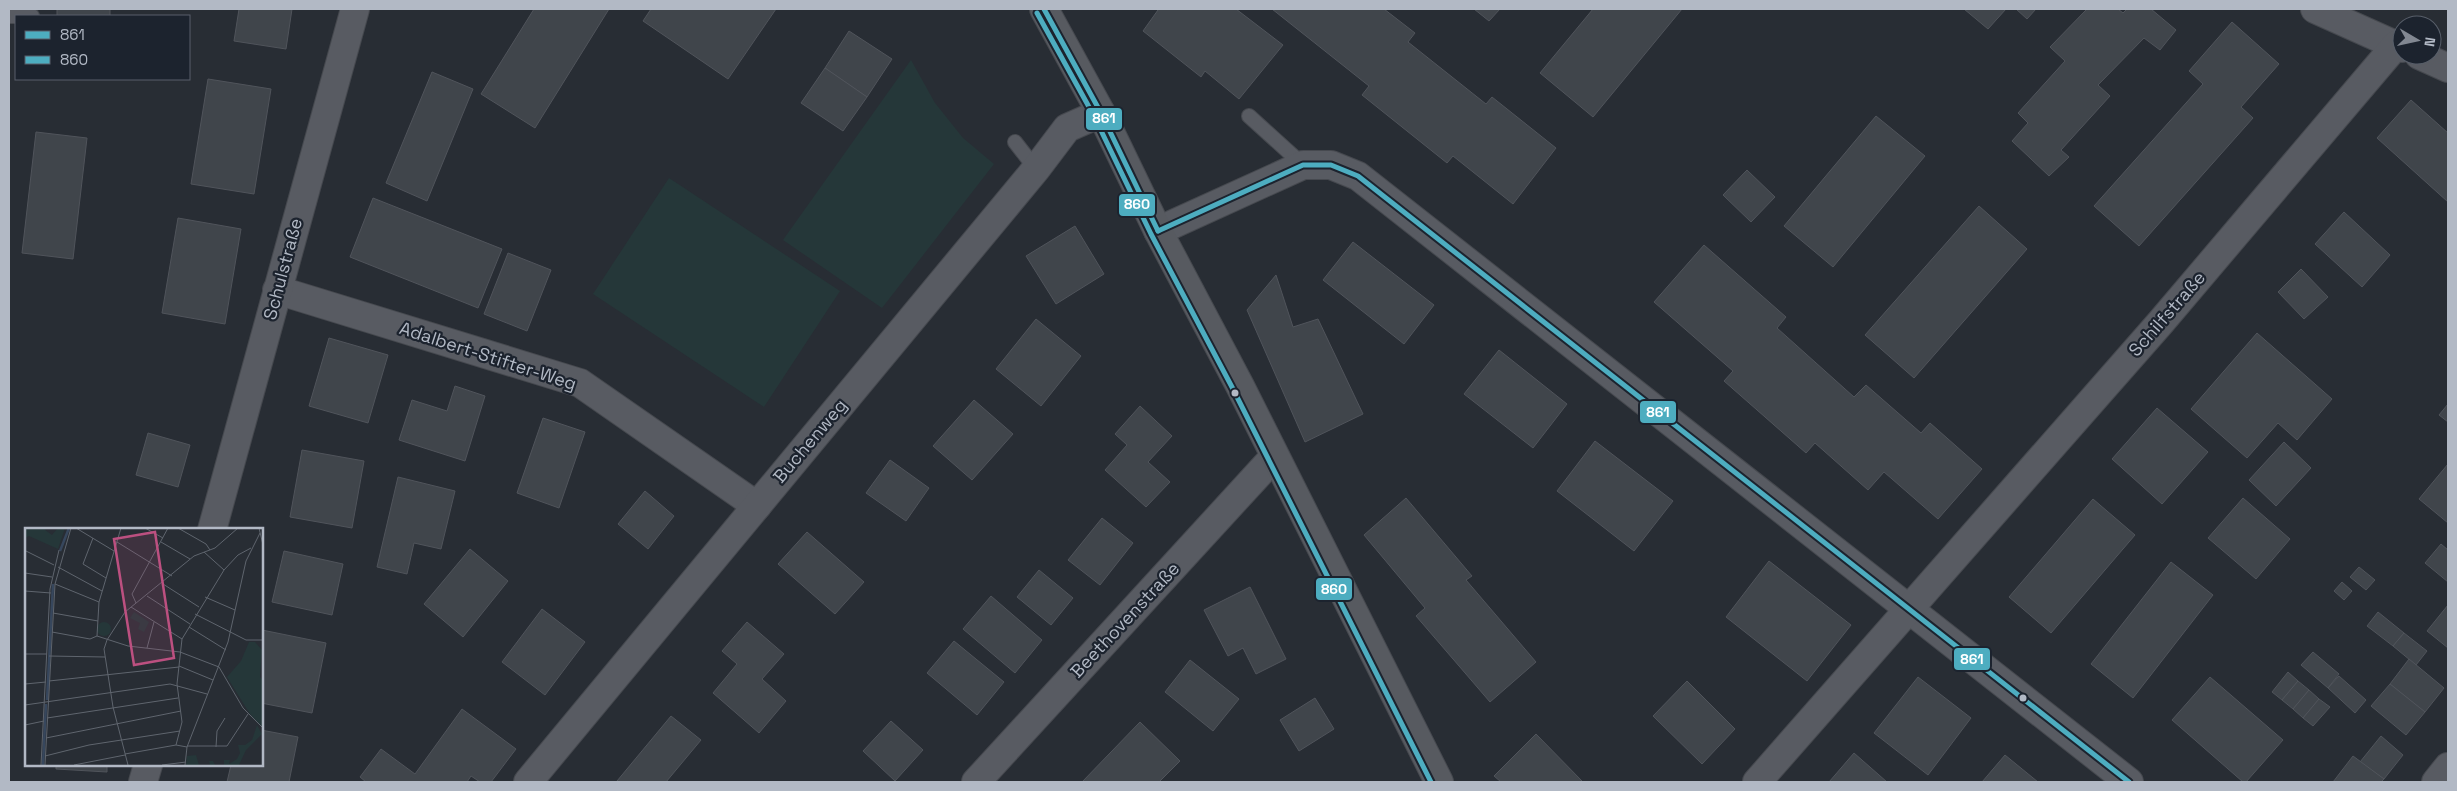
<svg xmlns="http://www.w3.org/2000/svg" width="2457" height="791" font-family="'Space Grotesk',sans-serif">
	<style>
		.green { fill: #253739 }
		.building { fill: #40454b; stroke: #50545b }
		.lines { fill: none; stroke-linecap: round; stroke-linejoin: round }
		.lane-casing { stroke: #46494f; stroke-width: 16 }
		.street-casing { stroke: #46494f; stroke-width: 30 }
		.secondary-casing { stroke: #46494f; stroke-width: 30 }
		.lane { stroke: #585b62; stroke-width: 14 }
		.street { stroke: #585b62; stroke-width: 28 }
		.secondary { stroke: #575a60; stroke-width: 28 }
		.bus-1-casing { stroke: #1c232e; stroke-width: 9 }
		.bus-2-casing { stroke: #1c232e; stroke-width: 9 }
		.bus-1 { stroke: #4dadc0; stroke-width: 5 }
		.bus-2 { stroke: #4dadc0; stroke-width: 5 }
		.bus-dot { fill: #b2b9c5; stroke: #1c232e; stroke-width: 2 }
		.labels { text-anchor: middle; stroke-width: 4.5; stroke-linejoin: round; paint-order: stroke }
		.street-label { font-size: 18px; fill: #b2b9c5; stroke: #1c232e }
		.inset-river { fill: none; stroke: #37475d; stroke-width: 2.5 }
		.inset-road { fill: none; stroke: #5f656e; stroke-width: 1 }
		.view { fill: #bc5080; fill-opacity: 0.15; stroke: #bc5080; stroke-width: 2.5 }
		.inset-edge { fill: none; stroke: #b2b9c5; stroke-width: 2.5 }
		.line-badge { stroke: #1c232e; stroke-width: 2 }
		.badge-label { font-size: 14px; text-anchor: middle; font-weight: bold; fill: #fff }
	</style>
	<rect width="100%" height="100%" fill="#282d34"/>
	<!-- green -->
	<g class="green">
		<path d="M911,60L935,103L963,138L994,164L882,308L783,240Z"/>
		<path d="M669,178L840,291L764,407L593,294Z"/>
	</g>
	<!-- building -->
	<g class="building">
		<path d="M42,9H110V16H57V9Z"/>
		<path d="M239,9H292L286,49L234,41Z"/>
		<path d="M534,9H609L535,128L481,94Z"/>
		<path d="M651,9H776L728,79L643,21Z"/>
		<path d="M1156,9H1236L1283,45L1239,99L1205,71L1201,77L1143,31L1158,10Z"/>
		<path d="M1272,9H1384L1415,33L1408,42L1486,104L1492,97L1556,148L1513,204L1453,156L1447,163L1362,95L1369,86Z"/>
		<path d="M1474,9H1500L1489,21Z"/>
		<path d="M1593,9H1682L1593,117L1540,73Z"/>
		<path d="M1964,9H2006L1988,29Z"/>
		<path d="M2016,9H2036L2027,19Z"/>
		<path d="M2087,9H2118L2123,13L2127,9H2151L2176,30L2160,50L2144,38L2098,85L2110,96L2061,150L2069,157L2049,176L2012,141L2028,123L2018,113L2065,61L2050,47Z"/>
		<path d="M2232,22L2279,64L2241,107L2253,118L2139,246L2094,206L2203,84L2189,71Z"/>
		<path d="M849,31L892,59L867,97L825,68Z"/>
		<path d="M825,68L867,97L843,131L801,103Z"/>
		<path d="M432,72L473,89L427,201L386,183Z"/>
		<path d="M208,79L271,89L254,194L191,184Z"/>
		<path d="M2411,100L2448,133V202L2377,138Z"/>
		<path d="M1876,116L1925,156L1833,267L1784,226Z"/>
		<path d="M36,132L87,138L73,259L22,253Z"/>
		<path d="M1747,170L1775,197L1751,222L1723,195Z"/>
		<path d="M373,198L502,249L478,308L350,257Z"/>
		<path d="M1979,206L2027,249L1914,378L1865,335Z"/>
		<path d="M2344,212L2390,255L2362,287L2315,244Z"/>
		<path d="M178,218L241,229L225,324L162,313Z"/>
		<path d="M1075,226L1104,274L1056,304L1026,256Z"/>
		<path d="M1353,242L1434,305L1404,344L1323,280Z"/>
		<path d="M1704,245L1786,317L1777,328L1854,397L1866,385L1921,433L1930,423L1982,469L1938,519L1884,472L1868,490L1815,443L1806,453L1724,381L1733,371L1654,302Z"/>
		<path d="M508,253L551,270L527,331L484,314Z"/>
		<path d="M2301,269L2328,297L2304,319L2278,292Z"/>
		<path d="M1276,275L1293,327L1318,319L1363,414L1305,442L1247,310Z"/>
		<path d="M1036,319L1081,356L1041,406L996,369Z"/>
		<path d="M2257,333L2332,399L2297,440L2278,423L2247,458L2191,409Z"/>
		<path d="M329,338L388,355L368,423L309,406Z"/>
		<path d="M1499,350L1567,404L1533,448L1464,394Z"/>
		<path d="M455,386L485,396L465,461L399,440L412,400L447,411Z"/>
		<path d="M974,400L1013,434L972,480L933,446Z"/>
		<path d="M2448,404V422L2439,415Z"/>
		<path d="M1140,406L1172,436L1148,462L1170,482L1146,507L1105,470L1127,445L1115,434Z"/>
		<path d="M2157,408L2208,452L2162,504L2112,459Z"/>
		<path d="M543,418L585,432L559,508L517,493Z"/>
		<path d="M148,433L190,445L178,487L136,475Z"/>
		<path d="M1595,441L1673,501L1634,551L1557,491Z"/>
		<path d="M2284,442L2311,468L2276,506L2249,480Z"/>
		<path d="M302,450L364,461L352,528L290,517Z"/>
		<path d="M890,460L929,488L906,521L866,493Z"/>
		<path d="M2448,464V523L2419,499Z"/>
		<path d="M398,477L455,491L441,549L414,543L407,574L377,567Z"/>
		<path d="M645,491L674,516L648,549L618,524Z"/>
		<path d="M1406,498L1472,576L1466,580L1536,662L1490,702L1416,616L1425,608L1364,535Z"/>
		<path d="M2243,498L2290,539L2256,579L2208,538Z"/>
		<path d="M2093,499L2135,535L2051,633L2009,597Z"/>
		<path d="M1102,518L1133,543L1100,585L1068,560Z"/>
		<path d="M807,532L864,582L835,614L778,564Z"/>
		<path d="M2441,544L2448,550V582L2425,563Z"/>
		<path d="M470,549L508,581L463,637L424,604Z"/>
		<path d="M284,551L343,564L332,615L272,602Z"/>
		<path d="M1769,561L1851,625L1807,681L1726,617Z"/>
		<path d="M2171,562L2213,595L2133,698L2091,664Z"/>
		<path d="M2359,567L2375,580L2366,590L2350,577Z"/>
		<path d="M1039,570L1073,598L1051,625L1017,597Z"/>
		<path d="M2342,582L2352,591L2344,600L2334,591Z"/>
		<path d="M1250,587L1286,659L1256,674L1243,648L1228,656L1204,610Z"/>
		<path d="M991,596L1042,640L1015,673L963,629Z"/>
		<path d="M2448,605V648L2427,631Z"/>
		<path d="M542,609L585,642L545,695L502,662Z"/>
		<path d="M2378,612L2404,633L2393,646L2367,626Z"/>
		<path d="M747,622L784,654L762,679L786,701L759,733L713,693L737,664L722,651Z"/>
		<path d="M262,630L326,643L312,713L261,703Z"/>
		<path d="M2404,633L2427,651L2416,665L2393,646Z"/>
		<path d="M954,641L1004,682L977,715L927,673Z"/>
		<path d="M2313,652L2339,674L2328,688L2301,665Z"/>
		<path d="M2409,659L2444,688L2425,712L2390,684Z"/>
		<path d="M1190,660L1239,699L1213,731L1165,692Z"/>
		<path d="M2288,672L2298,681L2282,700L2272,692Z"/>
		<path d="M2339,676L2366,700L2355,713L2328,688Z"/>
		<path d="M1918,677L1971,718L1928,775L1874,733Z"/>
		<path d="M2210,677L2283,740L2246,782H2243L2172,720Z"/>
		<path d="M1687,681L1735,729L1702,764L1653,716Z"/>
		<path d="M2298,681L2309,690L2293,709L2282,700Z"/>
		<path d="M2390,684L2425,712L2406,735L2371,706Z"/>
		<path d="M2309,690L2319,699L2303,718L2293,709Z"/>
		<path d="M1315,698L1334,729L1299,751L1280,720Z"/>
		<path d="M2319,699L2330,707L2313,726L2303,718Z"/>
		<path d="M462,709L516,749L491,782H480L471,776L467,782H366L360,777L381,749L415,774Z"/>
		<path d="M671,716L701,740L666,782H619L617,781Z"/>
		<path d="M891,721L923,750L895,781L863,751Z"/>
		<path d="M1140,722L1180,761L1159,782H1082Z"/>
		<path d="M261,730L298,737L289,782H227L231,765H261Z"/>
		<path d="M1536,734L1582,781L1580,782H1501L1494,776Z"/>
		<path d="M2381,736L2403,755L2384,779L2360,762Z"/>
		<path d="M1854,753L1887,782H1829Z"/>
		<path d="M2005,755L2038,782H1982Z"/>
		<path d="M2353,756L2384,779L2381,782H2333Z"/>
		<path d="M56,765H107V772L56,769Z"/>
	</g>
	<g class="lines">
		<!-- lane casing -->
		<g class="lane-casing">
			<g id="lane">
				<path d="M9,16H32"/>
				<path d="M1249,116L1303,165"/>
				<path d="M1015,142L1036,169"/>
			</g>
		</g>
		<!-- street casing -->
		<g class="street-casing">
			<g id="street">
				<path d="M2315,9L2402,48"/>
				<path d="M2419,55L2448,68"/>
				<path d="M1158,231L1303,165H1331L1358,176L2129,782"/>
				<path d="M277,290L580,383L757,506"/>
				<path d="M212,530L355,9"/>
				<path d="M143,782L148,765"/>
				<path d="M528,782L1036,169L1067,128L1101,113"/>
				<path d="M976,782L1274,457"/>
				<path d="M1757,782L2161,322L2396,45"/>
				<path d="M2436,782L2448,767"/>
			</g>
		</g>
		<!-- secondary casing -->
		<g class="secondary-casing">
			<path id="secondary" d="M1044,9L1101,113L1158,231L1240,386L1439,782"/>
		</g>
		<!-- lane -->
		<use href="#lane" class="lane"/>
		<!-- street -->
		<use href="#street" class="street"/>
		<!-- secondary -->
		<use href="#secondary" class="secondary"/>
		<!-- bus-1 casing -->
		<g class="bus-1-casing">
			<g id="bus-1">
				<path d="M1044,9L1101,113L1158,231"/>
				<path d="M1158,231L1303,165H1331L1358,176L2129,782"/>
			</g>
		</g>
		<!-- bus-2 casing -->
		<g class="bus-2-casing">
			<path id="bus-2" d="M1037,13L1094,116L1151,234L1233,389L1431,782"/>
		</g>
		<!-- bus-1 -->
		<use href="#bus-1" class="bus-1"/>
		<!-- bus-2 -->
		<use href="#bus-2" class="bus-2"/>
	</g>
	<!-- markers -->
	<g class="bus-dot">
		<circle cx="1235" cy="393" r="4.5"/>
		<circle cx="2023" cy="698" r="4.5"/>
	</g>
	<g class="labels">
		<!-- street labels -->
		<g class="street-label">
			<text transform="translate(283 269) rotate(-75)" y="6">Schulstraße</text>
			<text transform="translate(2167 314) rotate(-49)" y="6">Schilfstraße</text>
			<text transform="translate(488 356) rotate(18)" y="6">Adalbert-Stifter-Weg</text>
			<text transform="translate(810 441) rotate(-50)" y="6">Buchenweg</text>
			<text transform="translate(1125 620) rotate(-47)" y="6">Beethovenstraße</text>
		</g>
	</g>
	<!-- overview -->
	<g transform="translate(25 528)">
		<rect width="238" height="238" fill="#282d34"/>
		<path d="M0,0H22L20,2L27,7L33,0H40L33,21L4,8L0,10ZM109,84L124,94L119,104L113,101L115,95L105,90ZM72 101a7 7 0 1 1 14 0a7 7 0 1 1-14 0ZM224,114H230L237,122L235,149L237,151V199L225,186L202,149L216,133ZM232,197L237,206L221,222L214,237H199V232H205L204,236L212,231L215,225L213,217H220L227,212ZM171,227L174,237H185L184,233H188L190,237H161L162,228Z" fill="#253739"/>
		<path class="inset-river" d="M35,23L44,0M22,172L28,56M18,237L21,176"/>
		<path class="inset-road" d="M51,0L89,23M120,0L138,10M153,0L181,16L185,22M234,0L238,17M68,10L58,36L81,50M92,14L147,48M136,14L165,31M1,23L29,37M179,24L199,42M33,39L77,63M0,45L27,49M30,56L74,74M138,56L174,79M0,63L26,65M122,68L165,96M180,69L210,82M111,75L107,66L143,0M106,79L157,111M28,85L73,93M170,86L221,112H238M164,99L201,122M27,104L65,111L72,108M72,108L103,118L155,124L194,139L218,180L238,200M72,108L74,74L96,0M122,120L129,94M0,126H22M24,128L80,129M154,138L188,152M24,153L154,139M0,156L21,154M0,177L145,156L182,166M22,190L153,170M0,197L19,193M21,210L156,183M151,217L157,194L152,156L157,111L199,42L213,27L226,20M162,218H202L223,186M191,219L192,203L200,190M100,226L151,217L162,219M20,228L64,217L155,203M16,237L25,61L34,22M20,237L30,56L46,0M49,237L100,227M103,237L88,179L79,121L82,112L100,84L169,28L190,20L213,0M137,237L161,234M160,237L162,219L203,114L221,33L235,5"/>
		<path class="view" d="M130,4L149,130L109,137L89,11Z"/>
		<rect width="238" height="238" class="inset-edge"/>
	</g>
	<g class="line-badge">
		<rect x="1085" y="107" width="38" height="24" rx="5" fill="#4dadc0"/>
		<rect x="1118" y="193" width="38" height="24" rx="5" fill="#4dadc0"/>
		<rect x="1639" y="400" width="38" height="24" rx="5" fill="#4dadc0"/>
		<rect x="1315" y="577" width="38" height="24" rx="5" fill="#4dadc0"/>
		<rect x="1953" y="647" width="38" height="24" rx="5" fill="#4dadc0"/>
	</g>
	<g class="badge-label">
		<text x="1104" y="123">861</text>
		<text x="1137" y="209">860</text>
		<text x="1658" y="417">861</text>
		<text x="1334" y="594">860</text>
		<text x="1972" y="664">861</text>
	</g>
	<!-- border -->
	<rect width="2457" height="791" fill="none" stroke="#b2b9c5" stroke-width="20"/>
	<!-- legend -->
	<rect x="15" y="15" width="175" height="65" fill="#1c232e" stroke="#585f6a"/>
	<rect x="25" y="31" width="25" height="8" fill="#4dadc0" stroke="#585f6a"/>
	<text x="60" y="40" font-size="15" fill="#b2b9c5">861</text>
	<rect x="25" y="56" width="25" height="8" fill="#4dadc0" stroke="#585f6a"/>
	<text x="60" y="65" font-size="15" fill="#b2b9c5">860</text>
	<!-- north arrow -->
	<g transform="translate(2417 40) rotate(99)"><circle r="24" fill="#1c232e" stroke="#585f6a"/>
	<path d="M0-4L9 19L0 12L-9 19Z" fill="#828892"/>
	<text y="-8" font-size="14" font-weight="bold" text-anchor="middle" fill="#b2b9c5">N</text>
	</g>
</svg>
